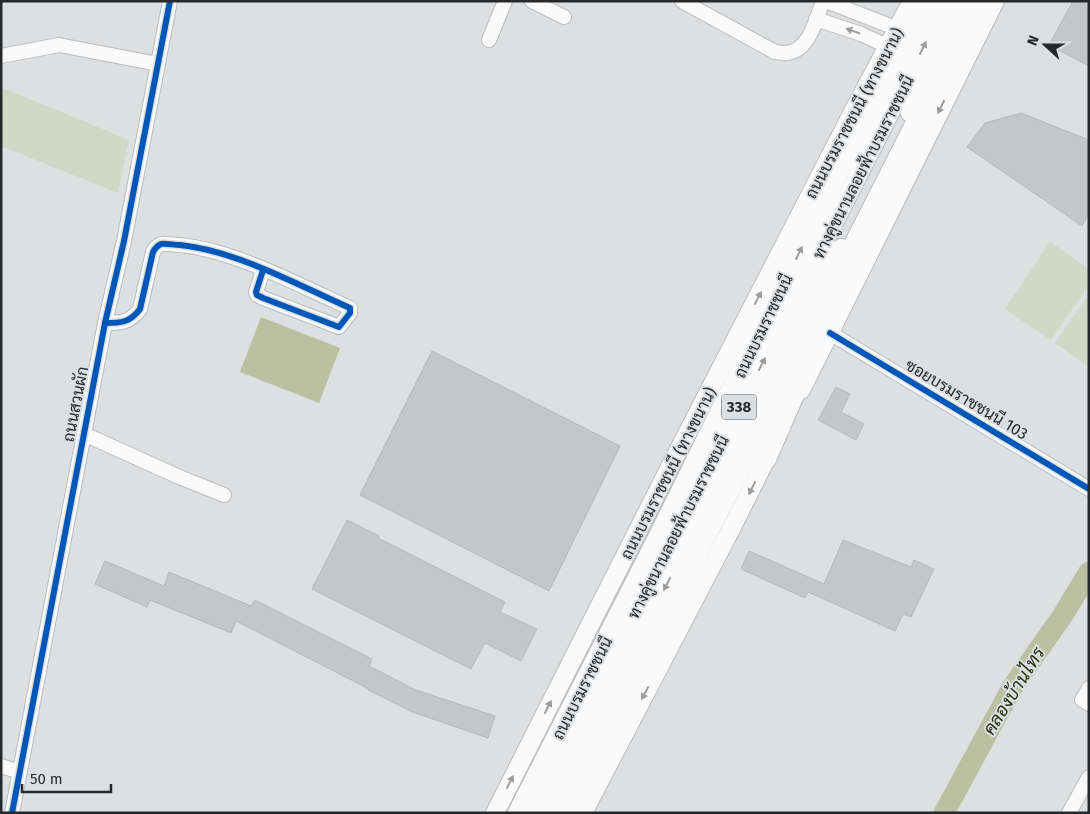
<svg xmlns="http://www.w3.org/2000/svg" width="1090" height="814" font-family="'Fira Sans',Sarabun,sans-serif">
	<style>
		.green { fill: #d3d7c6 }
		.water { fill: #bbc0a2 }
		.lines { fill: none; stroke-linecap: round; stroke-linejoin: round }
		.river { stroke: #bbc0a2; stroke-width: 21 }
		.building { fill: #c5c6c8; stroke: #b6b8b9 }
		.minor-casing { stroke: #babcbd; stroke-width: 16 }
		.major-casing { stroke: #babcbd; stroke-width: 20 }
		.highway-casing { stroke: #babcbd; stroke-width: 22 }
		.minor { stroke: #fafafa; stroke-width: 14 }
		.major { stroke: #fafafa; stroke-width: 18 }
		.highway { stroke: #fafafa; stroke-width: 20 }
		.cycleway-casing { stroke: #dcdfe2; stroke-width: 9 }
		.cycleway { stroke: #0057b8; stroke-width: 6 }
		.oneway { fill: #9b9c9c }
		.labels { text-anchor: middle; stroke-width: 4; stroke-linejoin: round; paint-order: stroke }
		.shield { fill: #dcdfe2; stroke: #5d5f60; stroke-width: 1 }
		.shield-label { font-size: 15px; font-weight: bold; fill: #272829 }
		.street-label { font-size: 16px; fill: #272829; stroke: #dcdfe2 }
		.water-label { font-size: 18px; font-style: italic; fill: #282c08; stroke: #dcdfe2 }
	</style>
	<rect width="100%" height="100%" fill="#dddfe1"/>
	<!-- green -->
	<g class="green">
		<path d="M3,88L129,140L118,193L1,146V91Z"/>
		<path d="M1050,242L1089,269V285L1051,340L1005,309Z"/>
		<path d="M1089,294V367L1055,343Z"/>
	</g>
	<!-- water -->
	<path class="water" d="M261,317L340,348L319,403L240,372Z"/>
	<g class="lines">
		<!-- river -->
		<path class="river" d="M944,813L1013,686L1063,615L1089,572"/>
	</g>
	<!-- building -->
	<g class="building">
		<path d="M1073,1H1089V66L1049,45Z"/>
		<path d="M1021,113L1089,140V212L1082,226L967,147L985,123Z"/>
		<path d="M432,351L620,446L549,591L360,495Z"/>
		<path d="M836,387L850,394L841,412L864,424L856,440L818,420Z"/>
		<path d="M347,520L379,536L378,538L505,602L500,612L537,629L521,661L485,643L471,669L312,589Z"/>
		<path d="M843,540L911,567L914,560L934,569L911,617L903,614L895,631L808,592L805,598L741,569L749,551L824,584Z"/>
		<path d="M105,561L164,586L169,572L251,606L255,600L372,659L369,666L416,690L495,716L488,738L412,712L368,690L369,689L236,621L231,633L150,600L147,607L95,584Z"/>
	</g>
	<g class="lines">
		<!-- minor casing -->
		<g class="minor-casing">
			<g id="minor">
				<path d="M532,1L564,17"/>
				<path d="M682,1L775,52C779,52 784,54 787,53C810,50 816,19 823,1"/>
				<path d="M826,1L898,29"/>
				<path d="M816,19L861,34L889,47"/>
				<path d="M489,40L505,1"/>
				<path d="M1,56L59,45L158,64"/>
				<path d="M105,323C120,323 130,323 140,309L153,252C155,249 156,246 161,244C166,243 174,245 180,245C237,251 298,285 350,308V313L339,327L263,298L257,295L256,292L263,270"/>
				<path d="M830,333L1089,489"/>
				<path d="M84,434L177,476L224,495"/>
				<path d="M1089,688L1082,700L1089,704"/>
				<path d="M1,766L20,772"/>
				<path d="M12,813L105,323L124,241L170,1"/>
				<path d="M1069,813L1089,777"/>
			</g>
		</g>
		<!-- major casing -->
		<g class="major-casing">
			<g id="major">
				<path d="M910,113L965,1"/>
				<path d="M801,390L995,1"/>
				<path d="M495,813L675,457L853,112L912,1"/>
				<path d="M533,813C669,541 811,273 947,1"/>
				<path d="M552,813L689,540L841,248"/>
				<path d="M583,813L731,529L772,447"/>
			</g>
		</g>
		<!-- highway casing -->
		<g class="highway-casing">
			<g id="highway">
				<path d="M866,101L882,60"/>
				<path d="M766,459L803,374"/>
				<path d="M518,813L660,534L837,175L932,1"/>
				<path d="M565,813L978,1"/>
			</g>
		</g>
		<!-- minor -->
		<use href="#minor" class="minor"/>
		<!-- major -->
		<use href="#major" class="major"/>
		<!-- highway -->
		<use href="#highway" class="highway"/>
		<!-- cycleway casing -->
		<g class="cycleway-casing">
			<g id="cycleway">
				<path d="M105,323C120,323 130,323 140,309L153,252C155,249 156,246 161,244C166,243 174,245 180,245C237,251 298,285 350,308V313L339,327L263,298L257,295L256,292L263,270"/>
				<path d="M830,333L1089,489"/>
				<path d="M12,813L105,323L124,241L170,1"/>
			</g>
		</g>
		<!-- cycleway -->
		<use href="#cycleway" class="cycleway"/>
	</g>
	<!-- one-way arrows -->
	<defs><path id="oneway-solid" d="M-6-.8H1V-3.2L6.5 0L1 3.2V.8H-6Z" transform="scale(1.25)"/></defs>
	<g class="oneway">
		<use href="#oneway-solid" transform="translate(853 31) rotate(-161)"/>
		<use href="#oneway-solid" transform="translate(923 48) rotate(-63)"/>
		<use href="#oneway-solid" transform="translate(941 107) rotate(117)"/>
		<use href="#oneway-solid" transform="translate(799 253) rotate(-64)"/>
		<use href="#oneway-solid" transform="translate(758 298) rotate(-63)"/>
		<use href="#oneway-solid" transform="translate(762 364) rotate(-63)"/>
		<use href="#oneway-solid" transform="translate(752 488) rotate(117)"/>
		<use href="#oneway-solid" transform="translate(667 584) rotate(117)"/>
		<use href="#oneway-solid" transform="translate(645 693) rotate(118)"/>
		<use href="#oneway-solid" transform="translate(548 707) rotate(-63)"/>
		<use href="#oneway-solid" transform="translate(510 782) rotate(-63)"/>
	</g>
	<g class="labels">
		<!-- shield labels -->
		<rect class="shield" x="721.5" y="394.5" width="35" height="25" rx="4"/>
		<g class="shield-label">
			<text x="739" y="412">338</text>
		</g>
		<!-- street labels -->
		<g class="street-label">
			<text transform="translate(854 113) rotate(-62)" y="6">ถนนบรมราชชนนี (ทางขนาน)</text>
			<text transform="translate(863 167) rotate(-63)" y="6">ทางคู่ขนานลอยฟ้าบรมราชชนนี</text>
			<text transform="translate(763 326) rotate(-64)" y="6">ถนนบรมราชชนนี</text>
			<text transform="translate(967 399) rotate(31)" y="6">ซอยบรมราชชนนี 103</text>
			<text transform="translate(75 404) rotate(-79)" y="6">ถนนสวนผัก</text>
			<text transform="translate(668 473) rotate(-63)" y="6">ถนนบรมราชชนนี (ทางขนาน)</text>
			<text transform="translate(678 527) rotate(-63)" y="6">ทางคู่ขนานลอยฟ้าบรมราชชนนี</text>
			<text transform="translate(582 688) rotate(-63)" y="6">ถนนบรมราชชนนี</text>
		</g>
		<!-- water labels -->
		<g class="water-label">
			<text transform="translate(1014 691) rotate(-58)" y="6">คลองบ้านไทร</text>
		</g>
	</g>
	<!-- border -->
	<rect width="1090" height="814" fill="none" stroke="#272829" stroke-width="5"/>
	<!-- north arrow -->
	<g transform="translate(1045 45) rotate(291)" stroke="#dcdfe2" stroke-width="4" paint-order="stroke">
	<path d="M0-4L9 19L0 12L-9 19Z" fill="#272829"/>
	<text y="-8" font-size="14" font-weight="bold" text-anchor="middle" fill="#272829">N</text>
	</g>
	<!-- scale -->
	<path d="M22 784v8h89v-8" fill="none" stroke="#272829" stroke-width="2.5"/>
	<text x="30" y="784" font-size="15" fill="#272829" stroke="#dcdfe2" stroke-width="4" paint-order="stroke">50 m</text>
</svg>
